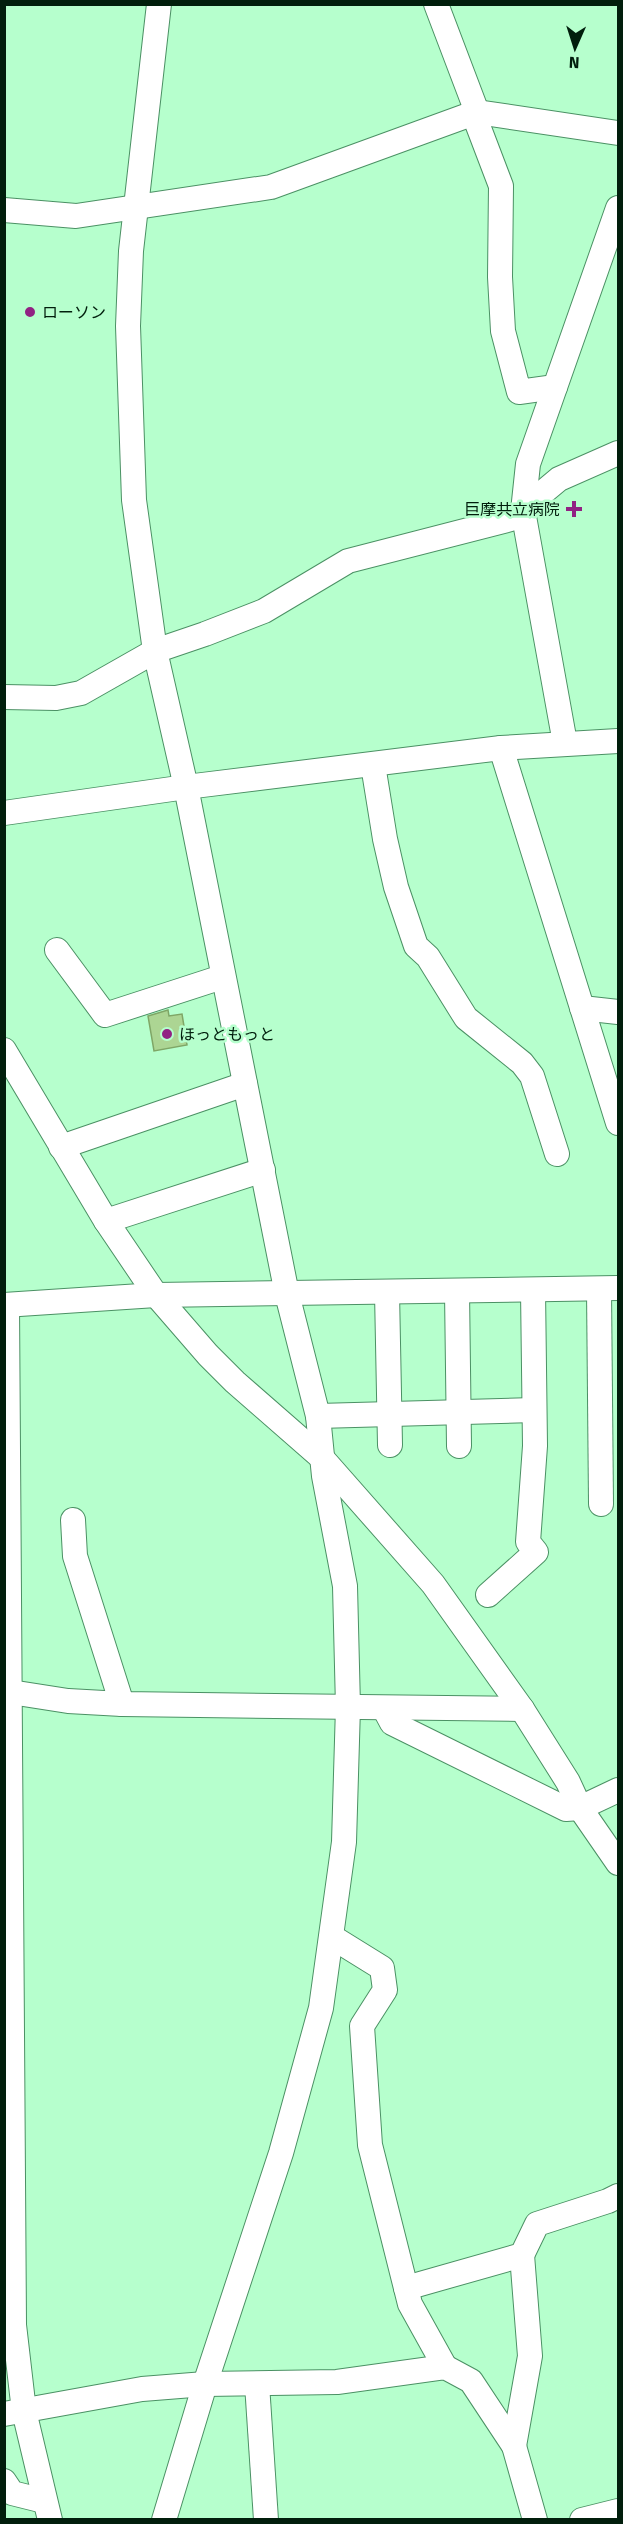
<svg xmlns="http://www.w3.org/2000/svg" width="623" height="2524" font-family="'Fira Sans','Noto Sans JP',sans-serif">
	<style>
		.building { fill: #acd593; stroke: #7fa666; stroke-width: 1.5 }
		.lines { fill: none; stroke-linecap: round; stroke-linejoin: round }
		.minor-casing { stroke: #4b9164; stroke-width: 26 }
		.minor { stroke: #fff; stroke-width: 24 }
		.poi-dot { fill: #912283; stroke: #b6ffcd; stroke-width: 2 }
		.labels { text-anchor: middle; stroke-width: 5; stroke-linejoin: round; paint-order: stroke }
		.poi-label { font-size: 16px; fill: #011e0c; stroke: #b6ffcd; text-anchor: start }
	</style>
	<rect width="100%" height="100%" fill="#b6ffcd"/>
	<!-- building -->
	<path class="building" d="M168,1010L169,1016L182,1014L187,1045L154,1051L148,1016Z"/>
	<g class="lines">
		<!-- minor casing -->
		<g class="minor-casing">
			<g id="minor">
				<path d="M159,4L131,251L128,326L134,500L155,651L186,787L287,1294L318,1416L324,1476L345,1586L348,1707L344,1842L321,2008L281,2153L205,2384L164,2520"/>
				<path d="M436,4L477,112V123L501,186L500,277L503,331L519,392L555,387"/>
				<path d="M4,210L76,216L271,187L477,112L618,133"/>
				<path d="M4,697L56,698L81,693L155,651L205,634L264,611L348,561L511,519L559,479L618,453"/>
				<path d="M565,743L523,511L528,464L618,208"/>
				<path d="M501,748L618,1123"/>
				<path d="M373,765L385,839L396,887L416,946L428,957L466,1018L522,1063L532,1076L557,1154"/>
				<path d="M4,813L186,787L501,748L618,741"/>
				<path d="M57,950L105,1015L222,977"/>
				<path d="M582,1008L618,1012"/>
				<path d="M4,1050L106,1221L156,1295L208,1355L235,1382L322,1458L433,1584L522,1709L568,1782L580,1808L618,1863"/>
				<path d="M61,1147L245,1084"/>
				<path d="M106,1221L263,1170"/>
				<path d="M599,1289L601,1504"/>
				<path d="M457,1291L459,1446"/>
				<path d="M387,1292L390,1445"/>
				<path d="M4,1305L156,1295L618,1288"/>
				<path d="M7,1305L14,2325L24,2411L50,2520"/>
				<path d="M318,1416L534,1410"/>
				<path d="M73,1520L75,1556L122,1704"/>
				<path d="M488,1595L536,1552L528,1542L535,1446L533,1290"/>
				<path d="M4,1691L68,1701L122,1704L522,1709"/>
				<path d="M384,1708L392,1723L566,1809L580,1808L618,1790"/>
				<path d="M332,1937L382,1968L385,1990L362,2026L370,2145L410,2304L445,2367"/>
				<path d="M406,2288L522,2255L537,2224L608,2201L618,2196"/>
				<path d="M257,2384L266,2520"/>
				<path d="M4,2414L142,2389L205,2384L337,2382L445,2367L471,2381L514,2446L535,2520"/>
				<path d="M514,2446L530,2356L522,2255"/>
				<path d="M4,2481L12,2493L44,2501"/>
				<path d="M582,2520L618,2511"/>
			</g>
		</g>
		<!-- minor -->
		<use href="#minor" class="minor"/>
	</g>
	<!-- markers -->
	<g class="poi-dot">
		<circle cx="30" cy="312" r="6"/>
		<path d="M571 500h6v6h6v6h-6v6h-6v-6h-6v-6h6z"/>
		<circle cx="167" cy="1034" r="6"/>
	</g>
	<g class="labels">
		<!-- poi labels -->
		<g class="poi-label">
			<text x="42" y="318">ローソン</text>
			<text x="560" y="515" text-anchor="end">巨摩共立病院</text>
			<text x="179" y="1040">ほっともっと</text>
		</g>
	</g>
	<!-- border -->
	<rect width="623" height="2524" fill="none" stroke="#011e0c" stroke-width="12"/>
	<!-- north arrow -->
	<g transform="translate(575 48) rotate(183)" stroke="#b6ffcd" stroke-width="4.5" paint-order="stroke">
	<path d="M0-4.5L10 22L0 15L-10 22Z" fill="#011e0c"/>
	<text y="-9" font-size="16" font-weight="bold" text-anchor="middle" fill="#011e0c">N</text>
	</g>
</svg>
